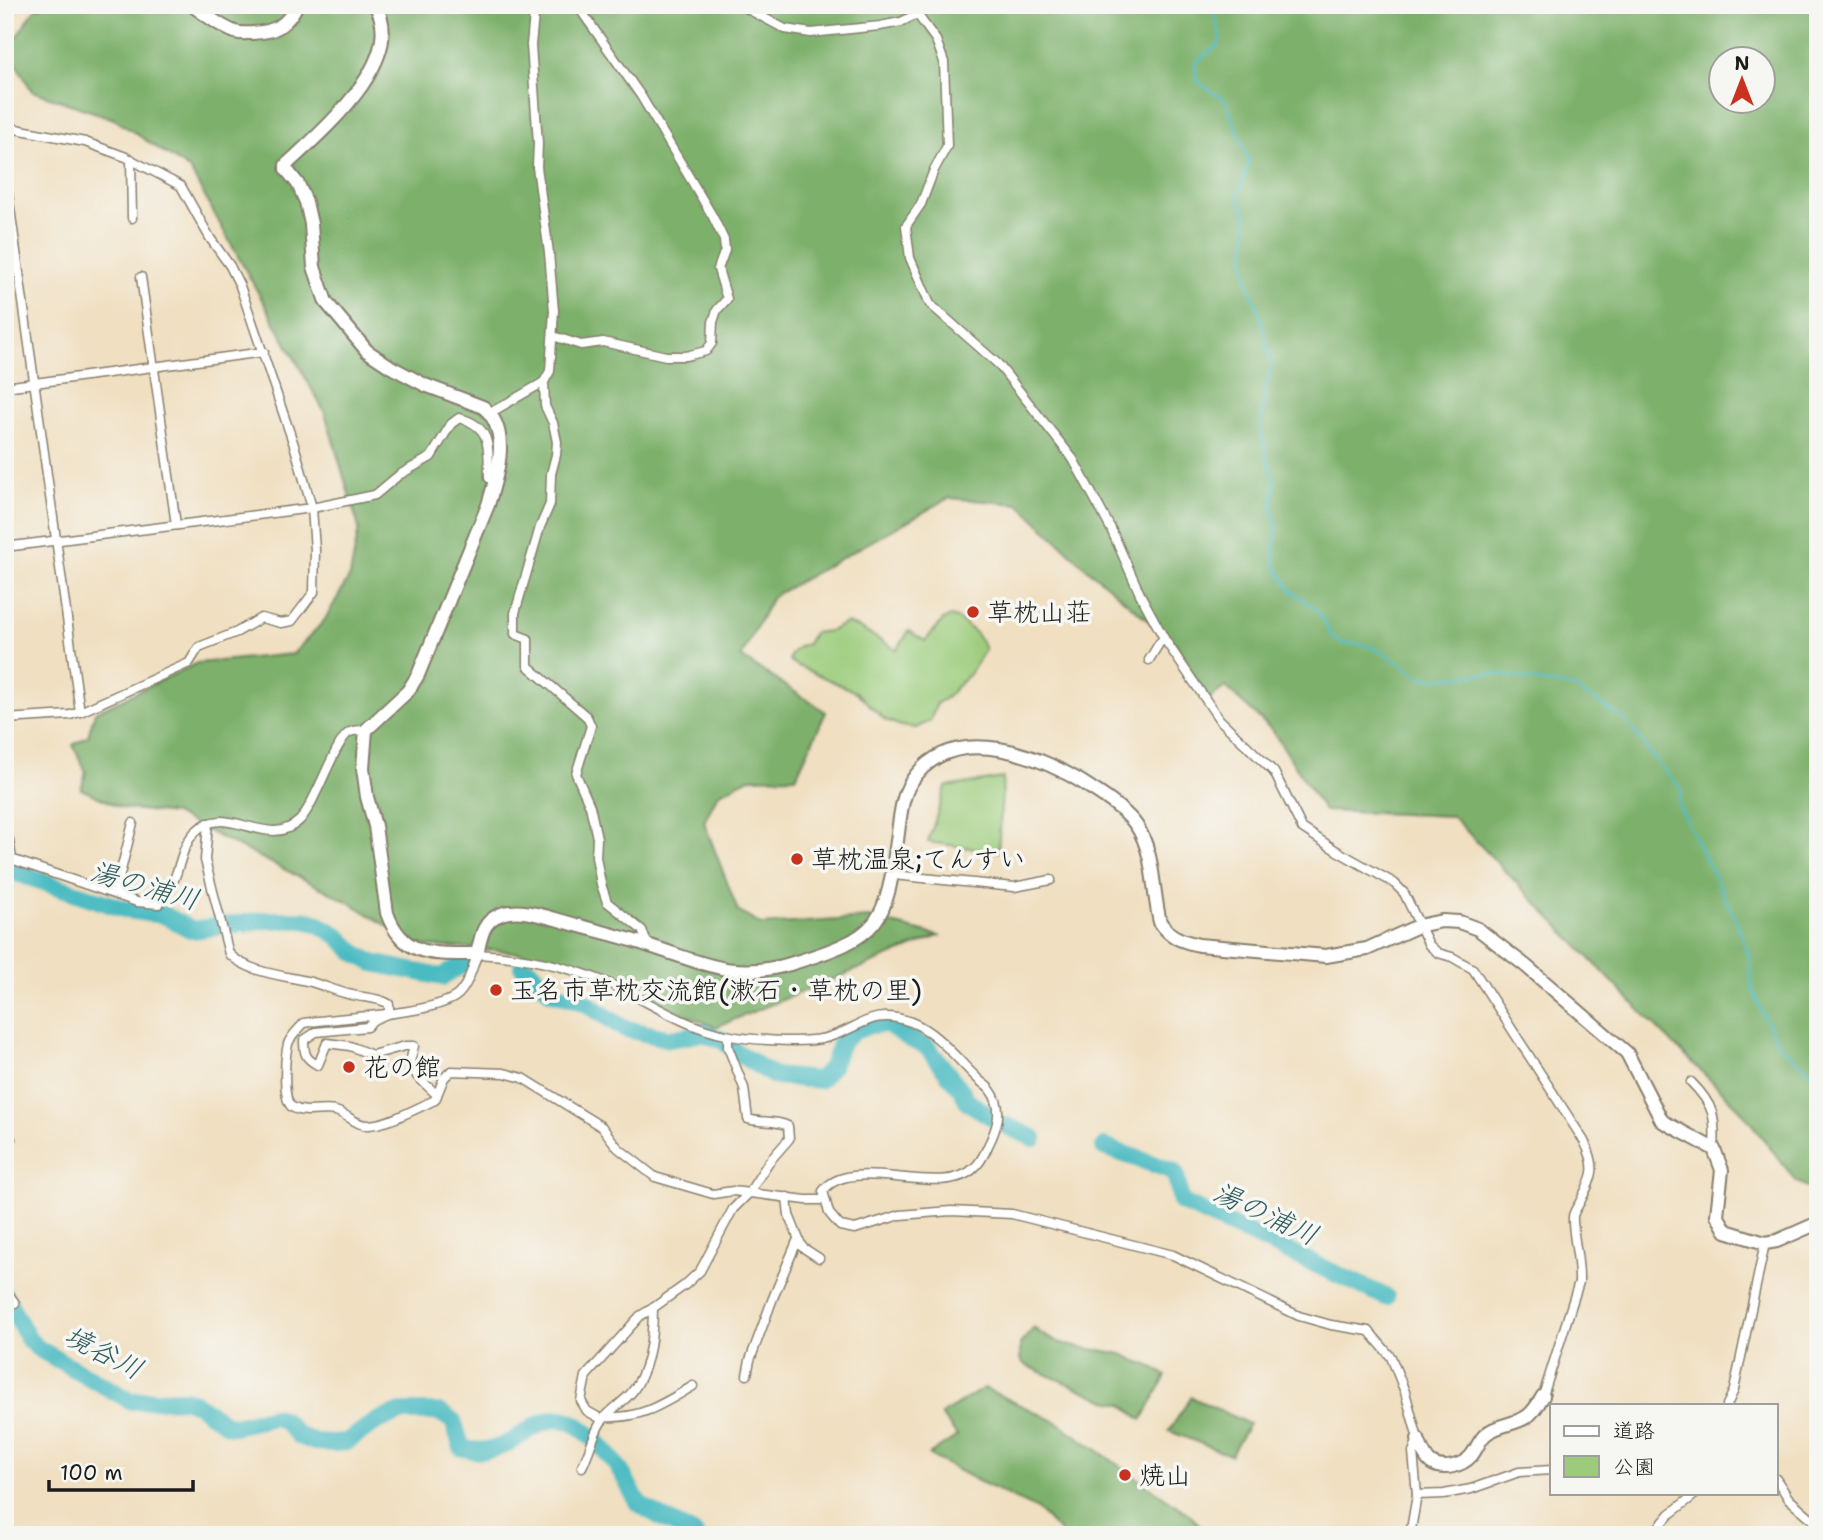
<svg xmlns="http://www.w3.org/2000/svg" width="1823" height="1540" font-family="'Shantell Sans','Klee One',sans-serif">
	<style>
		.green { fill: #9ccc7b; stroke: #5c744c; stroke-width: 2 }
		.forest { fill: #7db06b; stroke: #4c6644; stroke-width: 2; fill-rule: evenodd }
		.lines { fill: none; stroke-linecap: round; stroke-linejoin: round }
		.stream { stroke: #4cbbc2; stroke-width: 2.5 }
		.river { stroke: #4cbbc2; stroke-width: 18 }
		.street-casing { stroke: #867e6e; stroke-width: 11 }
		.secondary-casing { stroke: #867e6e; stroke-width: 16 }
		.street { stroke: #fff; stroke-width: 8 }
		.secondary { stroke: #fff; stroke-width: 12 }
		.poi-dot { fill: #c8321e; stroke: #f6f6f2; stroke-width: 2.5 }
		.labels { text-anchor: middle; stroke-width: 7; stroke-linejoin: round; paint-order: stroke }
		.poi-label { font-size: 26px; fill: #1c1c1c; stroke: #f6f6f2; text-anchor: start }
		.water-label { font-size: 28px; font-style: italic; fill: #2f5c5e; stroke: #f6f6f2 }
	</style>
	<rect width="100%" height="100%" fill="#f6f6f2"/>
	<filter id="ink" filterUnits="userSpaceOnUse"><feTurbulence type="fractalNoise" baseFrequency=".0143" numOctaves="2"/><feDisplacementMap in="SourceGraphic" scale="14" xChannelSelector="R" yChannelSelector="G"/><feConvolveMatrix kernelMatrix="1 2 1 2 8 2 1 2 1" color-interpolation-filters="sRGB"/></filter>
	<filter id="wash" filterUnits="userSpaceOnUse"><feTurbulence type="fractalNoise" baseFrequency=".00686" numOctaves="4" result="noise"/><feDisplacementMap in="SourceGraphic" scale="28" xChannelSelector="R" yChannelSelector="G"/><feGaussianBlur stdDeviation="1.57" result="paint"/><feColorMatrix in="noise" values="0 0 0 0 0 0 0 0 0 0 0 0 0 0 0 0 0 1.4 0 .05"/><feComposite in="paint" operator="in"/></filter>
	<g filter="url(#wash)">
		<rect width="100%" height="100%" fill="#f0dfc0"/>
		<!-- green -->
		<g class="green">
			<path d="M950,616C965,622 980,634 985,650L970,673L946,698L937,703L930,721L916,728L901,726L885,720L856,692L796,665L789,660C791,651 799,645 807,644L813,633L830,631L846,623L859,628L897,650L909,631L925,641L943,620Z"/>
			<path d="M1003,778L998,852L928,842L946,787Z"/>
		</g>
		<!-- forest -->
		<g class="forest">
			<path d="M46,5H1818V1214L1814,1215L1813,1190L1797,1182L1739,1108L1662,1033L1452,816L1324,811L1272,730L1225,687L1209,699L1187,666L1176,644L1083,565L1019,504L949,498L772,597L741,657L826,712L796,777L749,778L718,794L704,822L738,911L761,925L869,918L939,936L716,1027C667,1010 624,982 574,965C526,949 475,949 425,946L415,943L347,901L174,814L122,808L81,789L86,772L73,745L88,736L95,712L197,663L293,654L324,621L350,576L359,528L325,413L190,170L114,119L32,91L8,50L35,9ZM1722,60H1764V102H1722Z"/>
			<path d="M1034,1328C1055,1348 1090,1348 1117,1353C1125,1354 1130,1358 1137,1361C1152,1367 1152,1365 1166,1376L1142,1420L1122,1404L1107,1401L1025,1365L1020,1359V1344Z"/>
			<path d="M984,1388L1057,1422L1190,1515L1204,1529L1206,1535H1063L1037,1509L978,1481L929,1455L957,1436L941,1415Z"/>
			<path d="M1191,1397L1249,1424L1230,1455L1169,1431Z"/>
		</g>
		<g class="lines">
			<!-- stream -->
			<path class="stream" d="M1212,5L1220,35L1219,44L1195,63L1197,81L1226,101L1249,162L1238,196L1247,217L1245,263L1250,289L1260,315L1272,366L1266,385L1260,425L1265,450L1275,482L1272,509L1277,525L1274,551L1276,567L1284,580L1292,591L1317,610L1331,635L1341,643L1365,645L1384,653L1420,677L1433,679L1493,673L1575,688L1625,720L1659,765L1682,789L1678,804L1737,922L1749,957L1752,987L1764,1017L1779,1045L1818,1078"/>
			<!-- river -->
			<g class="river">
				<path d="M5,869L127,910L164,915L192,930L265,920H304L316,923L337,935L354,952L373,963L442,977L465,963"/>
				<path d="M522,966L530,970L550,991L586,1003L623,1028L670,1039L703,1033L722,1040L735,1051L774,1076L819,1080L832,1066L841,1042L853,1032L870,1025L887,1024L910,1039L926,1046L962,1091L968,1102L992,1117"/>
				<path d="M1007,1126L1034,1138"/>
				<path d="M1104,1147L1173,1171L1176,1175L1181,1202L1386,1297"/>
				<path d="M5,1296L29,1340L39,1349L131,1401L184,1399L197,1404L227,1425L234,1426L273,1417L282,1419L299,1436L315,1442L333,1443L346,1442L377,1421L401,1412H439L453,1421L462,1448C512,1463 532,1411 566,1420C585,1425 613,1458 623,1475C628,1483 633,1496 639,1503C650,1513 681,1527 695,1535"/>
			</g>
		</g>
	</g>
	<g filter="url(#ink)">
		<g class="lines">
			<!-- street casing -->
			<g class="street-casing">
				<g id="street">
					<path d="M740,5L785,29L811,33L880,26L901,22L917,14L936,40L944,62L947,146L934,170L921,204L906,226L910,258L930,304L998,364L1073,459L1111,529L1140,594L1165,640"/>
					<path d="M5,127L85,142L126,157L181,186L210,238L230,266L240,286L295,448L312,508L315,550L314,592L292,621L281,623L261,618L237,632L199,647L189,663L80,712L70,715L5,719"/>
					<path d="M131,159L132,218"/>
					<path d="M5,172L80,712"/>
					<path d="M141,277L176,525"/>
					<path d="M553,336L581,345L603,342L666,356H686L706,351L712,343L713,322L717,310L727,299L718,269L725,250L724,240L713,217L641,96L577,5"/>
					<path d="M544,382L545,406L553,423L557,442L556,455L551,474L550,504L540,527L515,613V634L528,639V666L587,717L591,726L576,774L590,806L597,838L596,857L601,884L607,902L642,930L648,945"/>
					<path d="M5,387L264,352"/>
					<path d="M490,413L544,382L550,371L554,311L549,253L537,167L538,143L531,45L535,5"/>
					<path d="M5,547L312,508L375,495L399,475L431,457L451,424L459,418C493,426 488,450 489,478L495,483"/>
					<path d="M1149,660L1160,642L1165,640L1219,719L1274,772L1302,828L1337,851L1394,883L1404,893L1429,945L1438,953L1452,957L1473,969L1584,1141C1598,1168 1593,1176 1580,1202C1578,1206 1574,1211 1573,1216C1572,1236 1580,1258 1579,1282L1543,1396"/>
					<path d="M208,823L205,860L229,954C251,974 283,975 311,982C325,986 338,992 352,995C364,998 378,997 389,1004V1013L373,1020L367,1027L316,1032L304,1040C304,1053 305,1059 318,1065L327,1043L350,1046L372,1055L405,1046H414L410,1062L417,1076L437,1095L444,1078L451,1071L504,1073L523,1078L602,1127L618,1148L655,1177L713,1194L733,1191L806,1200H825"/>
					<path d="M5,833L9,840L12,859"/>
					<path d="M5,857L137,902L159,904C163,898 168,892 171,886C181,868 180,848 195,832C225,800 268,852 300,820C316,803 336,738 350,732C355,730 362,730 366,730"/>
					<path d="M893,875L1014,887L1051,880"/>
					<path d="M115,894L133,823"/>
					<path d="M1691,1082C1714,1105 1716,1117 1714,1149"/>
					<path d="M437,1095L435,1100C415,1109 391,1123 369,1125C356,1126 348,1114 335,1111C322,1108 305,1115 292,1107C282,1101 285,1056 288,1044C290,1037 299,1029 304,1023C344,1016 423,1016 455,997C467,989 473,967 477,954C522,956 569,966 610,984C649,1001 684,1027 726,1035C747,1040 800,1043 821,1039C858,1032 869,1006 911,1022C937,1032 957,1059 976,1077C980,1082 988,1086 991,1091C1004,1109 997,1128 988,1146C985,1153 980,1163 974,1168C942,1200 851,1153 823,1191L829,1213L840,1226L855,1229L900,1215L951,1211L1012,1214L1173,1255L1299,1316L1331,1325L1369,1331L1391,1357L1405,1392L1418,1439L1413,1452L1417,1495L1410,1535"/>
					<path d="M5,1150L11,1139"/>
					<path d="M787,1197L789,1215L802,1247L819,1258"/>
					<path d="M5,1289L15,1303"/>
					<path d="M747,1375L750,1360L773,1298L798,1239"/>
					<path d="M1727,1405L1734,1390L1765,1243"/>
					<path d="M605,1417C641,1419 663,1404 693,1386"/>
					<path d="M603,1420L587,1411L581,1401L586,1376L640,1316L653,1308"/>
					<path d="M582,1467C589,1453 593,1435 601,1422C609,1410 623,1403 632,1392C650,1369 653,1336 653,1308L685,1285L700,1271L733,1209L749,1193L768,1163L789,1139L788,1126C776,1120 761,1123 748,1119L744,1088L728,1047V1036"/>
					<path d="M1776,1479L1789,1499L1818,1524"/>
					<path d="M1417,1495L1444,1494L1471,1489L1519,1472L1552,1470"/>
					<path d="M1652,1535L1670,1514L1697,1493"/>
				</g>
			</g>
			<!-- secondary casing -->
			<g class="secondary-casing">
				<g id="secondary">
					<path d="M192,5C206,15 219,26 235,32C241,34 246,33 252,33C275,32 286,26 297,5"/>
					<path d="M375,5C409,59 321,132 286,165V169L298,184L306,202L311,224L314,267L326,302L367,351L391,367L425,385L483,407C512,430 497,476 488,505L418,675L408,691L366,730L363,768L367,797L375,826L387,913C403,958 435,954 477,954C481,938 482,922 499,915C519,906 546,917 566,922C593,930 621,936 647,945C701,962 732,981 790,964C882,936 886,926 898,833C900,817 902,796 911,782C953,718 1043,756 1091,788C1107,798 1125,810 1136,825C1155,853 1152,890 1160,922C1170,937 1181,941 1199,945L1326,956L1367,949L1418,926L1442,921L1459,922L1478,929L1526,966L1627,1053L1662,1121L1714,1149L1722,1170L1717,1215L1726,1231L1765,1243L1777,1241L1818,1223"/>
					<path d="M1418,1439C1421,1447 1424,1457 1431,1463C1443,1471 1462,1466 1471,1456C1477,1449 1479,1440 1486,1434C1498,1424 1514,1425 1526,1417C1534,1412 1538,1404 1543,1396"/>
				</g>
			</g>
			<!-- street -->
			<use href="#street" class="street"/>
			<!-- secondary -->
			<use href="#secondary" class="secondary"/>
		</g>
	</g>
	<!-- markers -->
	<g class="poi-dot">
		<circle cx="973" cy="612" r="7"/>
		<circle cx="797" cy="859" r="7"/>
		<circle cx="496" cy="990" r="7"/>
		<circle cx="349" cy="1067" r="7"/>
		<circle cx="1125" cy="1475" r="7"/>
	</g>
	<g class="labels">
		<!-- poi labels -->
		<g class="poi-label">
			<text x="987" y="621">草枕山荘</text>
			<text x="811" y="868">草枕温泉;てんすい</text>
			<text x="510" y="999">玉名市草枕交流館(漱石・草枕の里)</text>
			<text x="363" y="1076">花の館</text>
			<text x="1139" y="1484">焼山</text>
		</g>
		<!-- water labels -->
		<g class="water-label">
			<text transform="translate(145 885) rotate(16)" y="10">湯の浦川</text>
			<text transform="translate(1266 1213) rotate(25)" y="10">湯の浦川</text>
			<text transform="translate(104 1352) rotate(27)" y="10">境谷川</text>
		</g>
	</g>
	<!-- margin -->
	<rect width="1823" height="1540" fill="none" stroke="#f6f6f2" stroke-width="28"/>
	<!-- legend -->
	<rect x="1550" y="1404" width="228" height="91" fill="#f6f6f2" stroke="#9f9f9c" stroke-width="2"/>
	<rect x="1564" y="1426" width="35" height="10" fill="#ffffff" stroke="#9f9f9c" stroke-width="2"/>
	<text x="1613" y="1438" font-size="21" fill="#1c1c1c">道路</text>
	<rect x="1564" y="1456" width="35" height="21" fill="#9ccc7b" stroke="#9f9f9c" stroke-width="2"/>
	<text x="1613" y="1474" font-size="21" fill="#1c1c1c">公園</text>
	<!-- north arrow -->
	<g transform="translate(1742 80)"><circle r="33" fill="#f6f6f2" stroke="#9f9f9c" stroke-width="2"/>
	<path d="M0-5L12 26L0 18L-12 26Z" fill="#c8321e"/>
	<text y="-10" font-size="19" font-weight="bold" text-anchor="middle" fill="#1c1c1c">N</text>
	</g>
	<!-- scale -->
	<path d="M49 1480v10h144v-10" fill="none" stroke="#1c1c1c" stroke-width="3.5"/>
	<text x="60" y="1480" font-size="21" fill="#1c1c1c" stroke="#f6f6f2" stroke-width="5" paint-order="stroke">100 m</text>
</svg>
